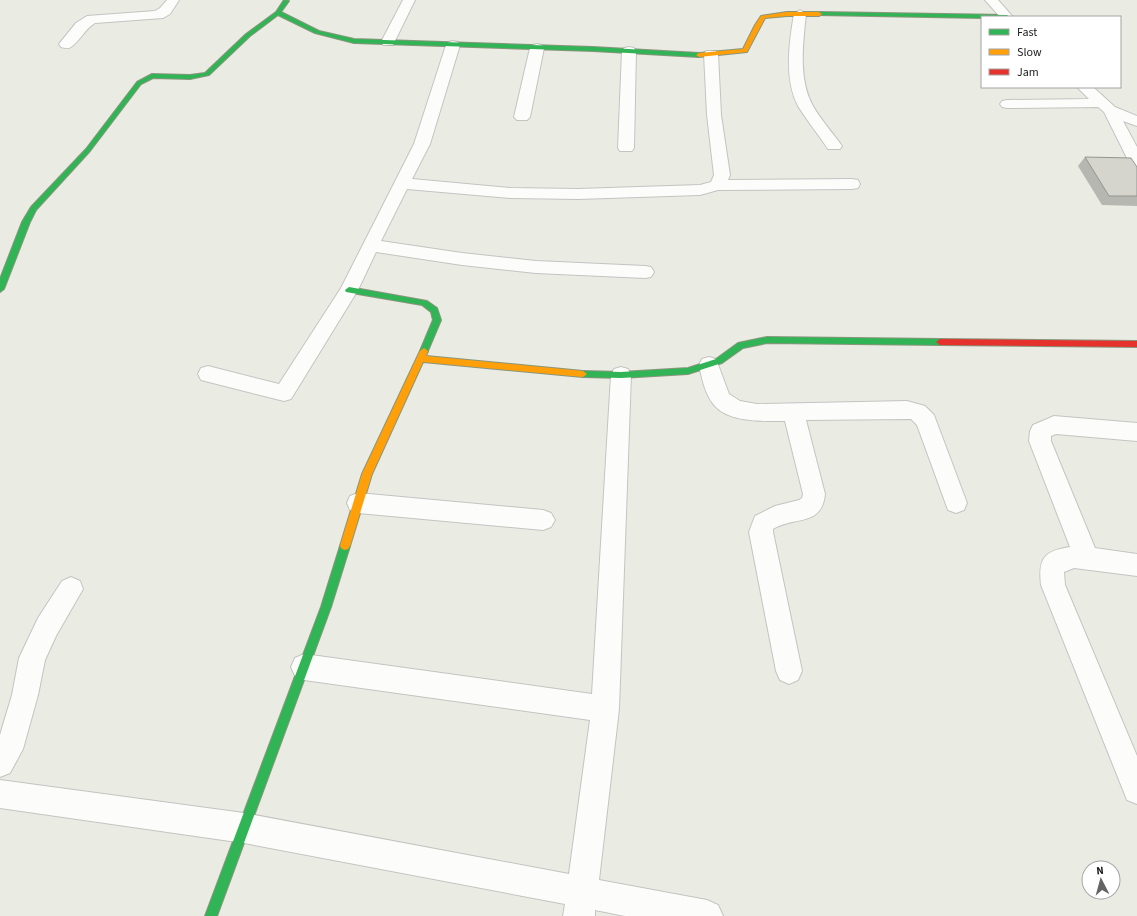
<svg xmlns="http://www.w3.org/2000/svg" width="1137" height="916" font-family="'Source Sans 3',sans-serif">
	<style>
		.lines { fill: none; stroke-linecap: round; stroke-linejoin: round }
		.street-casing { stroke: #c3c4c0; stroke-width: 2 }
		.fast-casing { stroke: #89967c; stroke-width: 2 }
		.slow-casing { stroke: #89967c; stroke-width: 2 }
		.jam-casing { stroke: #89967c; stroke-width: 2 }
		.street { fill: #fcfcfb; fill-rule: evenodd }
		.fast { fill: #30b455; fill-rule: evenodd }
		.slow { fill: #ff9f0a; fill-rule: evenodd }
		.jam { fill: #e5322d; fill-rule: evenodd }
		.wall { fill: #b7b7b1 }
		.building { fill: #d5d5ce; stroke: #959590 }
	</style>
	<rect width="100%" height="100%" fill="#eaece4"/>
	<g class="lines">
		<!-- street casing -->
		<g class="street-casing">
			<g id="street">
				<path d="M167,0H179L170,14L163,18L95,23C84,30 80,41 71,47C68,49 64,48 61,47L59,44L76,23L87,16L155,11L160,8Z"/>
				<path d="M403,0H415L393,45H383L381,42Z"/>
				<path d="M985,0H998L1013,17H1000Z"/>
				<path d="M800,10L806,14C803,43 798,79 813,106C821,120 832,132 842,146L840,149H828C819,135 807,121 798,106C784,79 789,43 794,14Z"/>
				<path d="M453,41L458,42L460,45L430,144L412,179L511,188L578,189L700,185L711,182L714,175L707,115L704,54L706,51H716L718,54L721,115L730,175L728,180L852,179L858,180L860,184L858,188L852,189L718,190L700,195L578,199L511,198L407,189L381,241L462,253L536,261L645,266L651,267L654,272L651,277L645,278L536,273L462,265L376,252L358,290L291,399L284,401L201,380L198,374L201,368L208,366L279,384L341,288L414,144L446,45L448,42Z"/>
				<path d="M537,44L542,45L544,48L530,117L527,120H517L514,117L530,48L532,45Z"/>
				<path d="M629,47L634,48L636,51L634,148L632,151H620L618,148L622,51L624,48Z"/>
				<path d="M1077,87H1093L1115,107L1137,116V126L1123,121L1137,147V167L1131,165L1129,162L1104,112L1098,107L1007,108L1002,107L1000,104L1002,101L1007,100L1089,99Z"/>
				<path d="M709,357L716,359L729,394L740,401L757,404L907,401L925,406L934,415L967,503L964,510L956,513L948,510L917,425L911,419L806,420L825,494C822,527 794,516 773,529V532L802,671L798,680L789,684L780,680L776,671L749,532L755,516L775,506L799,500L802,498L803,494L785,421C764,421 729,423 714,405C705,394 702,379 699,365L702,359Z"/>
				<path d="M621,367L628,369L631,375L619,709L599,880L707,900L718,905L723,916H625L595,910V916H563L565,904L244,843L0,808V780L244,813L569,874L590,720L304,680L295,676L291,667L295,658L304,654L592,694L611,375L614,369Z"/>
				<path d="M1054,416L1137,423V441L1056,434L1051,436V441L1095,548L1137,554V576L1074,568L1064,572L1065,585L1137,756V804L1127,800L1041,585C1038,558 1044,551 1070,547L1029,441L1030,431L1033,425Z"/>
				<path d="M358,493L543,510L551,513L555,520L551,527L543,530L358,513L350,510L347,503L350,496Z"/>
				<path d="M71,577L80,581L83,589L56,636L45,660L38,695L23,749L10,773L0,777V735L12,695L19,658L38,618L62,581Z"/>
			</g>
		</g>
		<!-- fast casing -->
		<g class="fast-casing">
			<g id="fast">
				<path d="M284,0L289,1L281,12L319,31L354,39L593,47L699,53L702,55L699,57L593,51L354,43L315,33L278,15L250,36L209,75L190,79L153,78L141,84L90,151L36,210L30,222L4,289L0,292V279L22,222L31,207L86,149L137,82L152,74L190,75L205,73L246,34L276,12Z"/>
				<path d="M819,12L1007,15L1010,17H982V18L817,15L816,14Z"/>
				<path d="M349,287L427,301L437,308L441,320L427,353L424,354L420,351L433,320L431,312L422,305L346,292L345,290Z"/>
				<path d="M767,337L940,339L944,342L940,345L767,343L743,348L722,363L688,374L621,378L583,377L579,374L583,371L621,372L688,368L716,359L738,343Z"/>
				<path d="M345,542L348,543L350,546L331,607L217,916H205L321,607L340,546L342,543Z"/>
			</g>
		</g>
		<!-- slow casing -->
		<g class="slow-casing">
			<g id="slow">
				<path d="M787,12H819L822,14L819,16H787L765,18L747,52L699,57L696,55L699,53L743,49L755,25L761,16Z"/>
				<path d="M424,348L428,351L426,356L583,371L587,374L583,377L423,362L372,474L350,546L348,549L345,550L342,549L340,546L362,474L420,351Z"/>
			</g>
		</g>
		<!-- jam casing -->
		<g class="jam-casing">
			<path id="jam" d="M940,339L1137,341V347L940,345L936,342Z"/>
		</g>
		<!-- street -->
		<use href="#street" class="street"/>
		<!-- fast -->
		<use href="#fast" class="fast"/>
		<!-- slow -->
		<use href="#slow" class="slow"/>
		<!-- jam -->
		<use href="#jam" class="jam"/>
	</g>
	<!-- wall -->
	<path class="wall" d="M1085,157L1137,167V206L1102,205L1078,166Z"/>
	<!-- building -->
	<path class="building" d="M1085,157L1131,158L1137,167V196H1109Z"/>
	<!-- legend -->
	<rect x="981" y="16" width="140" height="72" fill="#ffffff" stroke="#a4a4a4"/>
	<rect x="989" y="29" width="20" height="6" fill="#30b455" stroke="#a4a4a4"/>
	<text x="1017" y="36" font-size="12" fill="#1c1c1c">Fast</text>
	<rect x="989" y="49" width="20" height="6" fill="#ff9f0a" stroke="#a4a4a4"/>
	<text x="1017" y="56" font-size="12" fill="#1c1c1c">Slow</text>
	<rect x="989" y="69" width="20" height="6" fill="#e5322d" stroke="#a4a4a4"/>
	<text x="1017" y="76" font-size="12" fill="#1c1c1c">Jam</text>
	<!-- north arrow -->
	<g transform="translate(1101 880) rotate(354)"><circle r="19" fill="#ffffff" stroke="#a4a4a4"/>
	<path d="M0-3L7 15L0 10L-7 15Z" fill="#646562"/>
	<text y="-6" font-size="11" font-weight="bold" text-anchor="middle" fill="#1c1c1c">N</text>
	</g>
</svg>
